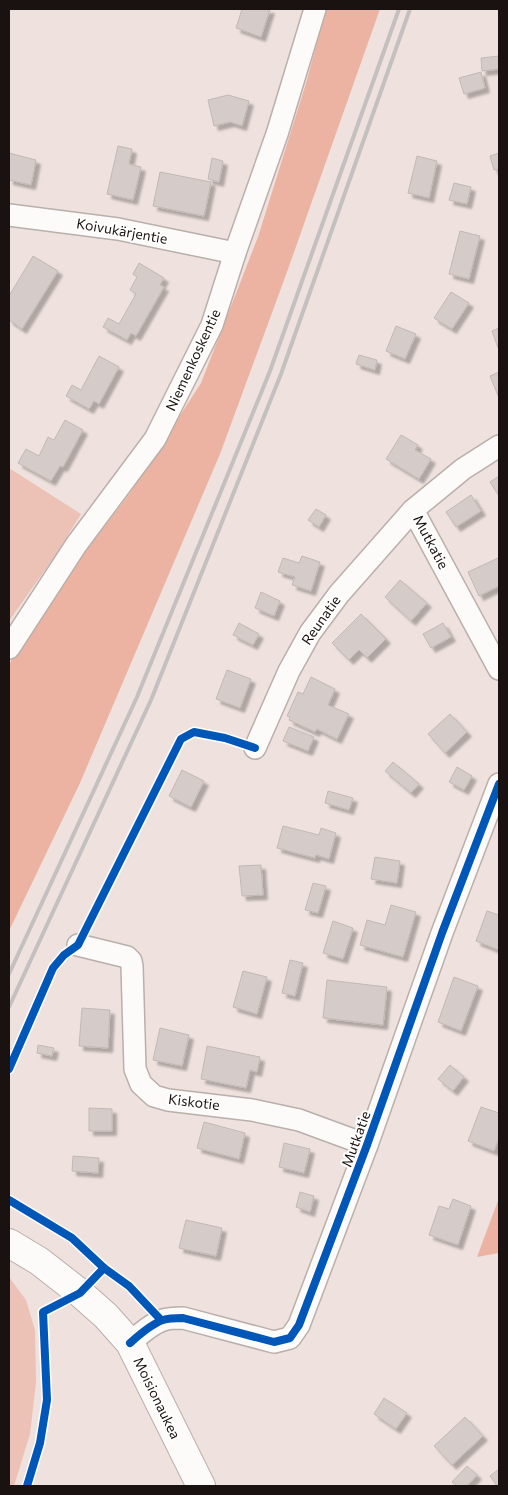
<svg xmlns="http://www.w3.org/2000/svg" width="508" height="1495" font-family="Commissioner,sans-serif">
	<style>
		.green { fill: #ebc2b5 }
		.forest { fill: #ecb3a3 }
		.building { fill: #d5cbc8; stroke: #c2b8b5; filter: url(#shadow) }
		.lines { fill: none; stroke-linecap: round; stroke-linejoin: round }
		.street-casing { stroke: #b9afab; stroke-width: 24 }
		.secondary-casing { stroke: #b9afab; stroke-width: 30 }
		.street { stroke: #fdfbfa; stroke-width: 21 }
		.secondary { stroke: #fdfbfa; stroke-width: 28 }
		.rail { stroke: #c3c0bf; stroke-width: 4 }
		.cycleway-casing { stroke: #fff; stroke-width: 11 }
		.cycleway { stroke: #0057b8; stroke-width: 8 }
		.labels { text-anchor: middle; stroke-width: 4; stroke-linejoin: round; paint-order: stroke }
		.street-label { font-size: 14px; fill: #1a1210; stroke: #fff }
	</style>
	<defs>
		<filter id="shadow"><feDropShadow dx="4.5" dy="4.5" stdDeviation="1" flood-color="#0004"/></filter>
	</defs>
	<rect width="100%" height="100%" fill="#efe2de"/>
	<!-- green -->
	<g class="green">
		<path d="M9,468L81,514L57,553L9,621Z"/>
		<path d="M9,1277L26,1300L35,1330L36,1382L30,1434L14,1486H9Z"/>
	</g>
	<!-- forest -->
	<g class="forest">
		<path d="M326,9H380L287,272L220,454L80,783L9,931V664L63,581L130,493L201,383L258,237L307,80Z"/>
		<path d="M499,1198V1253L477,1257Z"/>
	</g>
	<!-- building -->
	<g class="building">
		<path d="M242,9H270L261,37L236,28Z"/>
		<path d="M499,56V69L482,71L481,58Z"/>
		<path d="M481,72L485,88L464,94L459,78Z"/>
		<path d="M228,95L249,101L242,126L230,122L214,126L208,100Z"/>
		<path d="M118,146L132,149L129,164L141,167L133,200L107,194Z"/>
		<path d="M9,153L36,160L31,185L9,180Z"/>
		<path d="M499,153V169L494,170L490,156Z"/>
		<path d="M417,156L437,161L429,198L408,193Z"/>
		<path d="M212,158L223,161L219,182L208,179Z"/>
		<path d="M160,172L211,182L204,216L153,206Z"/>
		<path d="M454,183L471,187L467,204L449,200Z"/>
		<path d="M460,231L480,236L469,279L449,274Z"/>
		<path d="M33,256L58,271L22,329L9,320V296Z"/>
		<path d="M139,263L164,278L160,285L164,287L136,336L131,333L127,340L103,327L108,318L119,324L136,294L130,290L137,277L133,274Z"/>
		<path d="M451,292L469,303L452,329L434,318Z"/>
		<path d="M396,326L416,334L405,359L386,351Z"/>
		<path d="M499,328V347L498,348L492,331Z"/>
		<path d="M359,355L377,360L375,370L356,364Z"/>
		<path d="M99,356L119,367L99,404L94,401L89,409L66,396L72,385L81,390Z"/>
		<path d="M499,372V398L490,376Z"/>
		<path d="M65,420L83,430L63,467L60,466L51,481L18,463L26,449L39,456L48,437L54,440Z"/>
		<path d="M401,435L418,445L415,450L431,459L419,479L386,459Z"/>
		<path d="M499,476V496L490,482Z"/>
		<path d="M471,495L481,511L456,527L446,512Z"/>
		<path d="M316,509L326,515L319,527L308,520Z"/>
		<path d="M302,556L320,562L311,591L292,585L295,577L278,572L283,558L299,563Z"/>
		<path d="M498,558L499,560V586L479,596L468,572Z"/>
		<path d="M400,580L427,603L411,621L385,597Z"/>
		<path d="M261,592L280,601L274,616L255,608Z"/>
		<path d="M361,614L386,639L367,658L359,650L349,660L332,643Z"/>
		<path d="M239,623L259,634L253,645L233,635Z"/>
		<path d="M443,623L451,637L431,648L423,634Z"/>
		<path d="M227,670L251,679L240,708L216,699Z"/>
		<path d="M311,677L335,689L328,705L349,714L337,739L317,729L315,732L289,720L290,717L287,716L298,692L303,694Z"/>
		<path d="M450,714L467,732L445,753L428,734Z"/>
		<path d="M289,727L314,737L308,751L283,741Z"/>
		<path d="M393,762L419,784L411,793L385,771Z"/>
		<path d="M457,767L472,776L464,790L449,782Z"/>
		<path d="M182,770L204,781L191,807L169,796Z"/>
		<path d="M328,791L353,798L349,810L325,803Z"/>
		<path d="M283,826L319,835L321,828L336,833L329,859L316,855L315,858L277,848Z"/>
		<path d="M375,857L400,861L397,883L371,879Z"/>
		<path d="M261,865L263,895L242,896L239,866Z"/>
		<path d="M313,883L326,886L318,913L305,910Z"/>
		<path d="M391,905L416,912L403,957L360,945L367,920L385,925Z"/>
		<path d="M487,911L499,915V950L476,941Z"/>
		<path d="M333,921L353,928L343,959L323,953Z"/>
		<path d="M290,960L303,963L295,996L282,993Z"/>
		<path d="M243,971L267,977L257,1014L233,1007Z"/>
		<path d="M454,977L478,986L461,1031L438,1022Z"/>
		<path d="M327,980L387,987L383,1025L323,1018Z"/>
		<path d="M82,1008L110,1010L108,1048L79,1046Z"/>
		<path d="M160,1028L189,1035L182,1066L153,1060Z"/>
		<path d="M38,1045L54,1048L52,1056L37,1053Z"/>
		<path d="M207,1046L260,1057L257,1072L250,1070L246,1088L201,1079Z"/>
		<path d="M450,1065L464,1077L453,1091L438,1079Z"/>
		<path d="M481,1107L499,1113V1138L494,1151L468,1141Z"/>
		<path d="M89,1108L112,1109V1131H89Z"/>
		<path d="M204,1122L245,1133L239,1159L197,1148Z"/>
		<path d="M284,1143L310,1149L304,1173L279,1167Z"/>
		<path d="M73,1156L99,1158L98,1173L72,1171Z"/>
		<path d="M300,1192L314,1196L310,1212L296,1207Z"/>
		<path d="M453,1199L471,1206L458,1245L429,1235L439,1206L449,1209Z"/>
		<path d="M186,1220L222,1228L216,1256L179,1248Z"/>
		<path d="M384,1398L407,1413L396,1429L374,1414Z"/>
		<path d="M465,1417L483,1436L452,1465L434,1446Z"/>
		<path d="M467,1466L477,1475L467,1486H457L452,1482Z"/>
		<path d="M499,1469V1486H497L490,1476Z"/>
	</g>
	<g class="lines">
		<!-- street casing -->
		<g class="street-casing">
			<g id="street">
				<path d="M9,215L118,229L235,253"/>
				<path d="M499,446L463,469L413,510L499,669"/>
				<path d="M9,648L76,545L155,439L212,325L235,253L277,134L315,9"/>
				<path d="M255,748L289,671L310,633L339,594L413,510"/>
				<path d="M78,945L127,957L131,961L132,966L135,1069L141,1084L154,1096L168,1100L252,1110L299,1120L367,1145"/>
				<path d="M130,1343C139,1335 151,1324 163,1320C169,1318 176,1318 183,1318L274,1342L290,1338L299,1325L367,1145L442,933L499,784"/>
			</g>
		</g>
		<!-- secondary casing -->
		<g class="secondary-casing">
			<path id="secondary" d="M9,1243L39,1261L80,1293L106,1316L130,1343L201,1486"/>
		</g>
		<!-- street -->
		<use href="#street" class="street"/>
		<!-- secondary -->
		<use href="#secondary" class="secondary"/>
		<!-- rail -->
		<g class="rail">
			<path d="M9,974L137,697L270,371L399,9"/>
			<path d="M9,1007L151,700L281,374L410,9"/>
		</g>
		<!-- cycleway casing -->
		<g class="cycleway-casing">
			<g id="cycleway">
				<path d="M9,1069L53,968L64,955L78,945L181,739L194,732L225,738L255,748"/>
				<path d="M9,1200L72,1238L104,1268L129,1286L161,1320"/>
				<path d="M130,1343C139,1335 151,1324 163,1320C169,1318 176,1318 183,1318L274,1342L290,1338L299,1325L367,1145L442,933L499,784"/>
				<path d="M27,1486L40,1443L47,1400L43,1312L80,1293L104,1268"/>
			</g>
		</g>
		<!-- cycleway -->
		<use href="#cycleway" class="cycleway"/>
	</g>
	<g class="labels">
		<!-- street labels -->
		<g class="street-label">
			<text transform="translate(122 231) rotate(10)" y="5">Koivukärjentie</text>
			<text transform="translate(193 360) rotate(-65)" y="5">Niemenkoskentie</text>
			<text transform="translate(431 542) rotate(62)" y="5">Mutkatie</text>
			<text transform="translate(321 620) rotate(-55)" y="5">Reunatie</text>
			<text transform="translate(194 1102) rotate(7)" y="5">Kiskotie</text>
			<text transform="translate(356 1139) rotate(-70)" y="5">Mutkatie</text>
			<text transform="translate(157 1398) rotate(64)" y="5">Moisionaukea</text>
		</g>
	</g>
	<!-- border -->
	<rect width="508" height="1495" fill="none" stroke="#1a1210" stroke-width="20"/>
</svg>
